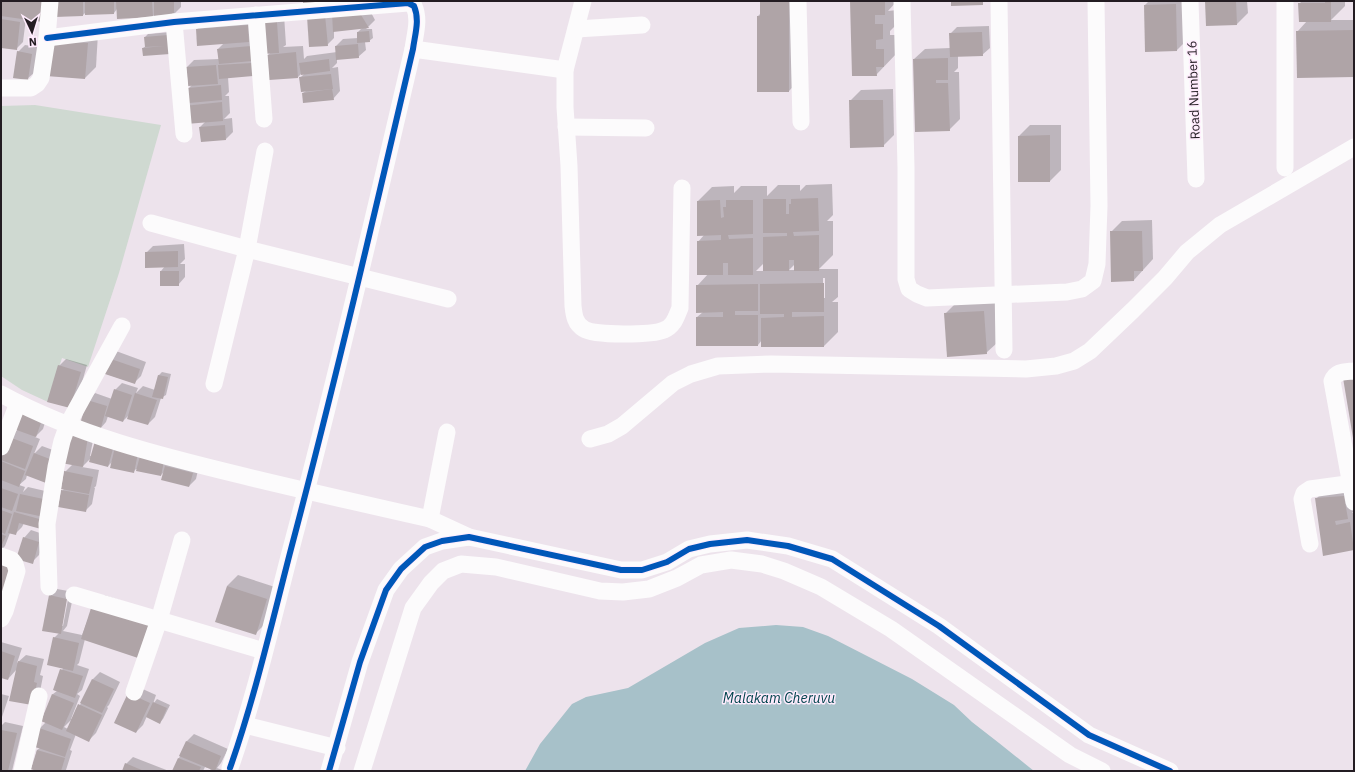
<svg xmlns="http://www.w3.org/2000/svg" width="1355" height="772" font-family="'IBM Plex Sans',sans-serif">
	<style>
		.green { fill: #cfd9d1 }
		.water { fill: #a7c1c9 }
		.shadow { fill: #0003; fill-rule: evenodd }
		.building { fill: #afa4a7 }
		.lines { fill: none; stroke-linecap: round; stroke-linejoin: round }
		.minor { stroke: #fcfbfc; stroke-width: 17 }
		.cycleway-casing { stroke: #ffecfd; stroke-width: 8 }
		.cycleway { stroke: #0057b8; stroke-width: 6 }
		.labels { text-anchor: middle; stroke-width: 3; stroke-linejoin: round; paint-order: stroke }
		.street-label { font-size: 13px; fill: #231c22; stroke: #ffecfd }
		.water-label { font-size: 14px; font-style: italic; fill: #01434c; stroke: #ffecfd }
	</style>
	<rect width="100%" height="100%" fill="#ede3ec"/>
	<!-- green -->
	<path class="green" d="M35,105L161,125L119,273L88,367L62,358L48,402L22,390L1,376V106Z"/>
	<!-- water -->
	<path class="water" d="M776,625L803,627L828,636L912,679L954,705L972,722L999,743L1034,771H525L540,744L572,704L586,697L628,688L705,643L739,628Z"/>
	<!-- shadow -->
	<g class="shadow">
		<path d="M1,1H181V7L174,14L155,15L153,16L117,9L114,13L86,12L83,15L26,18L23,42L16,49L1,47Z"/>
		<path d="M761,1H803V76L789,91L758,16L761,13Z"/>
		<path d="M851,1H897L888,11L897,10V24L890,31V35H898V52L876,75Z"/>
		<path d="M1149,1H1187L1188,39L1177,50L1146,51L1145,5Z"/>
		<path d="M1206,1H1247L1248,13L1237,24Z"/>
		<path d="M1302,1H1345V6L1331,20H1354V76L1297,32L1307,21L1299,4Z"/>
		<path d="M366,3L375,20L366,29H372L373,38L369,41L365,42L366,50L358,57L337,59V63L332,68L338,67L340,91L333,99L303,93L306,91L301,77L305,73L301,74L298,77L268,55L271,52L260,24L284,15L286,45L283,47L303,46L304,59L307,56L337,52L336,46L343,39L358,38V32L362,28L334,31V38L327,45L308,16Z"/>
		<path d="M255,18L260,67L228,77L229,92L225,96H229L230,113L224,119L232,118L233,132L226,139L200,127L206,121L185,106L189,88L193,84L187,67L194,60L219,59L218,49L224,43L197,29L204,22Z"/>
		<path d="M989,26L990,48L982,55L958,56V68L954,72H959L960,119L949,130L914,59L925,49L950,48V34L957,27Z"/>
		<path d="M171,32L173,50L143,48L146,46L145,37L148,34Z"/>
		<path d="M98,33L96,67L85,78L50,41Z"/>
		<path d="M25,45L38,47L35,72L27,79L18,52Z"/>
		<path d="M893,89L894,135L883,146L850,101L861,90Z"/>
		<path d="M1030,125H1061V170L1050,181L1019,136Z"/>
		<path d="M832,184L833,215L827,221H833V255L819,269H838V297L832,302H838V332L824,346H762V340L758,345L697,317L703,312L697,286L708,274L698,242L704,235L698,201L712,187L734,186V193L741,186H767V196L778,185H800V191L806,185ZM764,263V271H756ZM795,264V270H789ZM823,278H825V298H823Z"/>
		<path d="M1152,220L1153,259L1134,280L1111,232L1122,221Z"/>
		<path d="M184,244L185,259L180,264H185V277L178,285L161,271L165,266L146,253L153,246Z"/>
		<path d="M995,300L997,343L986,353L945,314L956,303Z"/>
		<path d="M116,351L146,362L141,376L134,383L104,373Z"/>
		<path d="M66,359L87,365L77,400L70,407L59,366Z"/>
		<path d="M162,372L171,374L166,395L161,398L155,417L148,424L130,414L123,421L108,416L106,422L99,430L88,401L95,393L112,399L115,390L122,383L138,388L136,393L143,386L155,390L159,375Z"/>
		<path d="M49,410L43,429L35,437L40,439L34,454L42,446L61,453L27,475L26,479L19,485L25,487L23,492L28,487L54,493L48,521L24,523L22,527L15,534L10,533L5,546L1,550V461L10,437L17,430Z"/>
		<path d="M95,430L90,456H92L96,441L199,466L196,479L189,486L165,471L161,475L136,469L133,472L113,461L108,466L92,457L82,467L99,470L96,486L94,488H95L92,504L85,511L62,491L64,489L65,472L73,464L62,462Z"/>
		<path d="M1354,486V511L1352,513H1354V549L1324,555L1317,498L1327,487Z"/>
		<path d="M31,530L46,535L39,555L32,562L17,559L24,538Z"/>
		<path d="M238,575L278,588L266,623L255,634L227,586Z"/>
		<path d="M57,589L74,592L67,626L63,631L82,635L93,606L104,595L159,613L85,639L79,663L77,665L89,669L82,690L77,694L80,696L71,719H72L64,727L68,729L93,679L100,672L120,682L109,705L107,707L108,708L96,733L89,740L76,734L70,750L72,751L66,770L64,771H40L32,769L37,750L40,748V728L46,722L42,720L53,694L57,691L54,690L63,668L54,638L59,633L50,596ZM67,594H69L63,626H61Z"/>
		<path d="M1,642L22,648L17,663L26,655L44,659L40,675L43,676L39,697L17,669L8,679L1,677Z"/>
		<path d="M136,686L156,695L153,704L157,699L170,705L163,719L160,722L147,716L143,725L136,732Z"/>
		<path d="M1,694L9,696L1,720Z"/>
		<path d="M5,722L23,726L12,771H1V726Z"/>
		<path d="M194,734L228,749L221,763L217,768L225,771H209L211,769L205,767L203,771H173L187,741Z"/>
		<path d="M133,757L169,771H123L126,764Z"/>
	</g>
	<!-- building -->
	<g class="building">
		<path d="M1,1H46L43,22L1,16Z"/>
		<path d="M53,1H83V16L54,17Z"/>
		<path d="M85,1H114V14L85,15Z"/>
		<path d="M116,1H152L153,17L117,19Z"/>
		<path d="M154,1H174V15L154,16Z"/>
		<path d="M303,1H326V4L303,5Z"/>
		<path d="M760,1H789V92H757V16H760Z"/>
		<path d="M850,1H885V15H875V24H883V39L876,40V49H884V67H876L877,76H852Z"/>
		<path d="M951,1H983V5L951,6Z"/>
		<path d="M1205,1H1236L1237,25L1206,26Z"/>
		<path d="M1325,1H1331V22H1299L1298,3H1325Z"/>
		<path d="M1176,4L1177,51L1145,52L1144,5Z"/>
		<path d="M358,10L369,28L333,32L332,13Z"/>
		<path d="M325,15L328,46L309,47L307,16Z"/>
		<path d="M1,19L20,22L17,50L1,48Z"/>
		<path d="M277,22L279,53L262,54L259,23Z"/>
		<path d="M248,25L249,42L197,46L196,29Z"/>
		<path d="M1354,30V77L1297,78L1296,31Z"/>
		<path d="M369,31L370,42L357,43V32Z"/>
		<path d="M982,32L983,56L950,57L949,33Z"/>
		<path d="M168,35L170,54L143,56L142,48L165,46L145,47L144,37Z"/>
		<path d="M49,41L88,43L85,79L46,76Z"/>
		<path d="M358,44L359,58L336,60L335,46Z"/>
		<path d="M251,46L252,61L219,64L217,49Z"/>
		<path d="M17,51L32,54L28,80L13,78Z"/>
		<path d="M296,52L298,78L269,80L267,55Z"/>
		<path d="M948,58V80H936V83H948L950,131L915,132L913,59Z"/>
		<path d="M329,59L330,71L301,75L299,63Z"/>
		<path d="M252,63L253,76L219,79L218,65Z"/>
		<path d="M216,65L218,84L188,86L186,67Z"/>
		<path d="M331,74L333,89L301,92L299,77Z"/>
		<path d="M221,85L222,100L189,103L188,88Z"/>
		<path d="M332,89L334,100L303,103L302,93Z"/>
		<path d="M849,100H883L884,147L850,148Z"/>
		<path d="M222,102L223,121L186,124L184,106Z"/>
		<path d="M225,125L226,140L201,142L199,127Z"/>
		<path d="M1050,135V182H1018V136Z"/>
		<path d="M818,198L819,231L793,232L794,236L819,235V271H794V260H789V271H763V237L787,236V233H763V199H786V214H789V204H791V199Z"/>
		<path d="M720,200L721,218L724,217L723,207H726V200H753V234L728,235L729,239L753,238V275H728V263H723V275H697V241L721,240V235L697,236V201Z"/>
		<path d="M1110,231H1142L1143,271H1134V281L1111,282Z"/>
		<path d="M178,251V267L145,268V252Z"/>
		<rect x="160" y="271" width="19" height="15"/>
		<path d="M824,283V312H792V317L824,316V347H761V318L784,317V314H760V284Z"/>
		<path d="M758,284V311H735V315H758V346H696V317H723V312L696,313V285Z"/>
		<path d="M984,311L987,354L947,357L944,313Z"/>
		<path d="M108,358L140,369L135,384L102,373Z"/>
		<path d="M58,365L81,372L70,408L47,402Z"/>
		<path d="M158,375L168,377L163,399L152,397Z"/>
		<path d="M1354,376V438H1353L1343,378Z"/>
		<path d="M114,389L132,395L123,422L105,416Z"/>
		<path d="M135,393L157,400L148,425L127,419Z"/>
		<path d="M87,400L107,406L100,431L80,424Z"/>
		<path d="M18,409L43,417L36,437L11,428Z"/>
		<path d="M67,433L88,437L83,467L61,463Z"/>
		<path d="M9,437L33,446L25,469L1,460V457Z"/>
		<path d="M95,441L114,445L108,467L89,462Z"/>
		<path d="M115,447L138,453L134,473L110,468Z"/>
		<path d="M34,453L55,461L46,483L25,475Z"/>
		<path d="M140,456L164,461L161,476L136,471Z"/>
		<path d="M1,461L25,471L19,487L1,480Z"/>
		<path d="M165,466L193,473L189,487L161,480Z"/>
		<path d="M64,471L93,477L89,494L61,489Z"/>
		<path d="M1,488L18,494L12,511L1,507Z"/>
		<path d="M61,490L89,495L86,512L58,507Z"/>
		<path d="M20,494L48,500L44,517L16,511Z"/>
		<path d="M1344,496L1348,519L1335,521L1336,525L1350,522L1354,550L1323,556L1315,498Z"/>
		<path d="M1,510L12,514L5,534L1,532Z"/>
		<path d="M14,512L43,520L41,529L19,523L16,535L8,533Z"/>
		<path d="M1,534L6,536L1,547Z"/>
		<path d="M23,537L39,542L33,564L16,559Z"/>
		<path d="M1,563L15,567L1,606Z"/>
		<path d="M227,586L267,599L256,635L215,622Z"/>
		<path d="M49,595L67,599L61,634L42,631Z"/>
		<path d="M92,605L149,624L138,658L81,639Z"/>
		<path d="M53,637L79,643L73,671L47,665Z"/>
		<path d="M1,651L15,656L8,680L1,678Z"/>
		<path d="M18,661L37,666L34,682L37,683L32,705L9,701Z"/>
		<path d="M60,669L83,676L75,698L53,690Z"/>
		<path d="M92,679L114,689L102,713L80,703Z"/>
		<path d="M128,693L150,703L136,733L114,723Z"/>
		<path d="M52,694L74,703L62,730L41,721Z"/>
		<path d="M153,702L167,708L160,724L146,717Z"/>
		<path d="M78,704L102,715L89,742L66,731Z"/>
		<path d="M39,728L71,739L65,757L32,746Z"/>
		<path d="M1,730L17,733L8,771H1Z"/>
		<path d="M186,741L221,756L215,771L179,756Z"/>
		<path d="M37,750L65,758L61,771H36L31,769Z"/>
		<path d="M178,758L201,767L199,771H172Z"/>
		<path d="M125,763L144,771H122Z"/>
	</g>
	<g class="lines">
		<!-- minor -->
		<g class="minor">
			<path d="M583,1L565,70V107L569,166L573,306C574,315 575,324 584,329C594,336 653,335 664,330C674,326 676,317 680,308L682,188"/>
			<path d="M798,1L801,122"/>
			<path d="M902,1L906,168V279L909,289L917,294L927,298L1067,292L1082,289L1093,281L1097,264L1099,206L1096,1"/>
			<path d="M999,1L1004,350"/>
			<path d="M1190,1L1196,179"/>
			<path d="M256,15L264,119"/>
			<path d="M174,22L184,134"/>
			<path d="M576,29L642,25"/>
			<path d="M47,38L174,22L408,3L414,6C420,20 415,34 413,49C374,216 335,383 291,549C272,622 255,697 230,768"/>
			<path d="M413,49L565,70"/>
			<path d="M1,88H31L37,84L41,78L47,38L50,1"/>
			<path d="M566,127L646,128"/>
			<path d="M1285,168V1"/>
			<path d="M151,223L247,249L448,299"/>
			<path d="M1354,371C1344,372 1336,371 1332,381L1354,502"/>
			<path d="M214,384L247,249L265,151"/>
			<path d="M1,394C76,435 161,456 244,476C306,491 368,505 430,519"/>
			<path d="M447,432L430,519L469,537"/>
			<path d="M590,439L608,434L622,426L673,383L691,374L718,366L771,364L1026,369L1056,366L1074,361L1090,351L1133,310L1165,278L1187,252L1220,225L1354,147"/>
			<path d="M1,447L18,403"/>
			<path d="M1310,544L1302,499L1304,493L1310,489L1354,483"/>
			<path d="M1,556L12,560L15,564L17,571L5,611L1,619"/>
			<path d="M49,587L47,524L56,467L62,441L68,424L122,326"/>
			<path d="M74,595L264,651"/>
			<path d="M134,692L159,620L182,540"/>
			<path d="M245,725L337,748"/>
			<path d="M22,771L39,696"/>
			<path d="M329,771L360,662L386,590L401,569L425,547L442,541L469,537L621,570H642L667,562L689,549L710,544L747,540L788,546L832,559L939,626L1089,735L1170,771"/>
			<path d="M362,771L413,608L431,583L443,571L461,564L496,567L600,591L623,592L649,589L677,578L701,565L731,560L762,564L784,571L821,587L891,629L1070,755L1102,771"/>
		</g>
		<!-- cycleway casing -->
		<g class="cycleway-casing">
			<g id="cycleway">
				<path d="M47,38L174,22L408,3L414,6C420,20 415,34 413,49C374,216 335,383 291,549C272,622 255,697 230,768"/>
				<path d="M329,771L360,662L386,590L401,569L425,547L442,541L469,537L621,570H642L667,562L689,549L710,544L747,540L788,546L832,559L939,626L1089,735L1170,771"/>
			</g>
		</g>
		<!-- cycleway -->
		<use href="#cycleway" class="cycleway"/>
	</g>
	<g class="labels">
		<!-- street labels -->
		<g class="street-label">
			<text transform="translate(1193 90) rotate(-92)" y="5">Road Number 16</text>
		</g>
		<!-- water labels -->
		<g class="water-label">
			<text x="779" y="703">Malakam Cheruvu</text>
		</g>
	</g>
	<!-- border -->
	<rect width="1355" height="772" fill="none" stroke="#231c22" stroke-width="4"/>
	<!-- north arrow -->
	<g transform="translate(32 32) rotate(176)" stroke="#ffecfd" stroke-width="3" paint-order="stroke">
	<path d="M0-3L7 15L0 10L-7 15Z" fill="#231c22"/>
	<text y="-6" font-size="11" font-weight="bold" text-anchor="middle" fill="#231c22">N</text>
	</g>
</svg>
